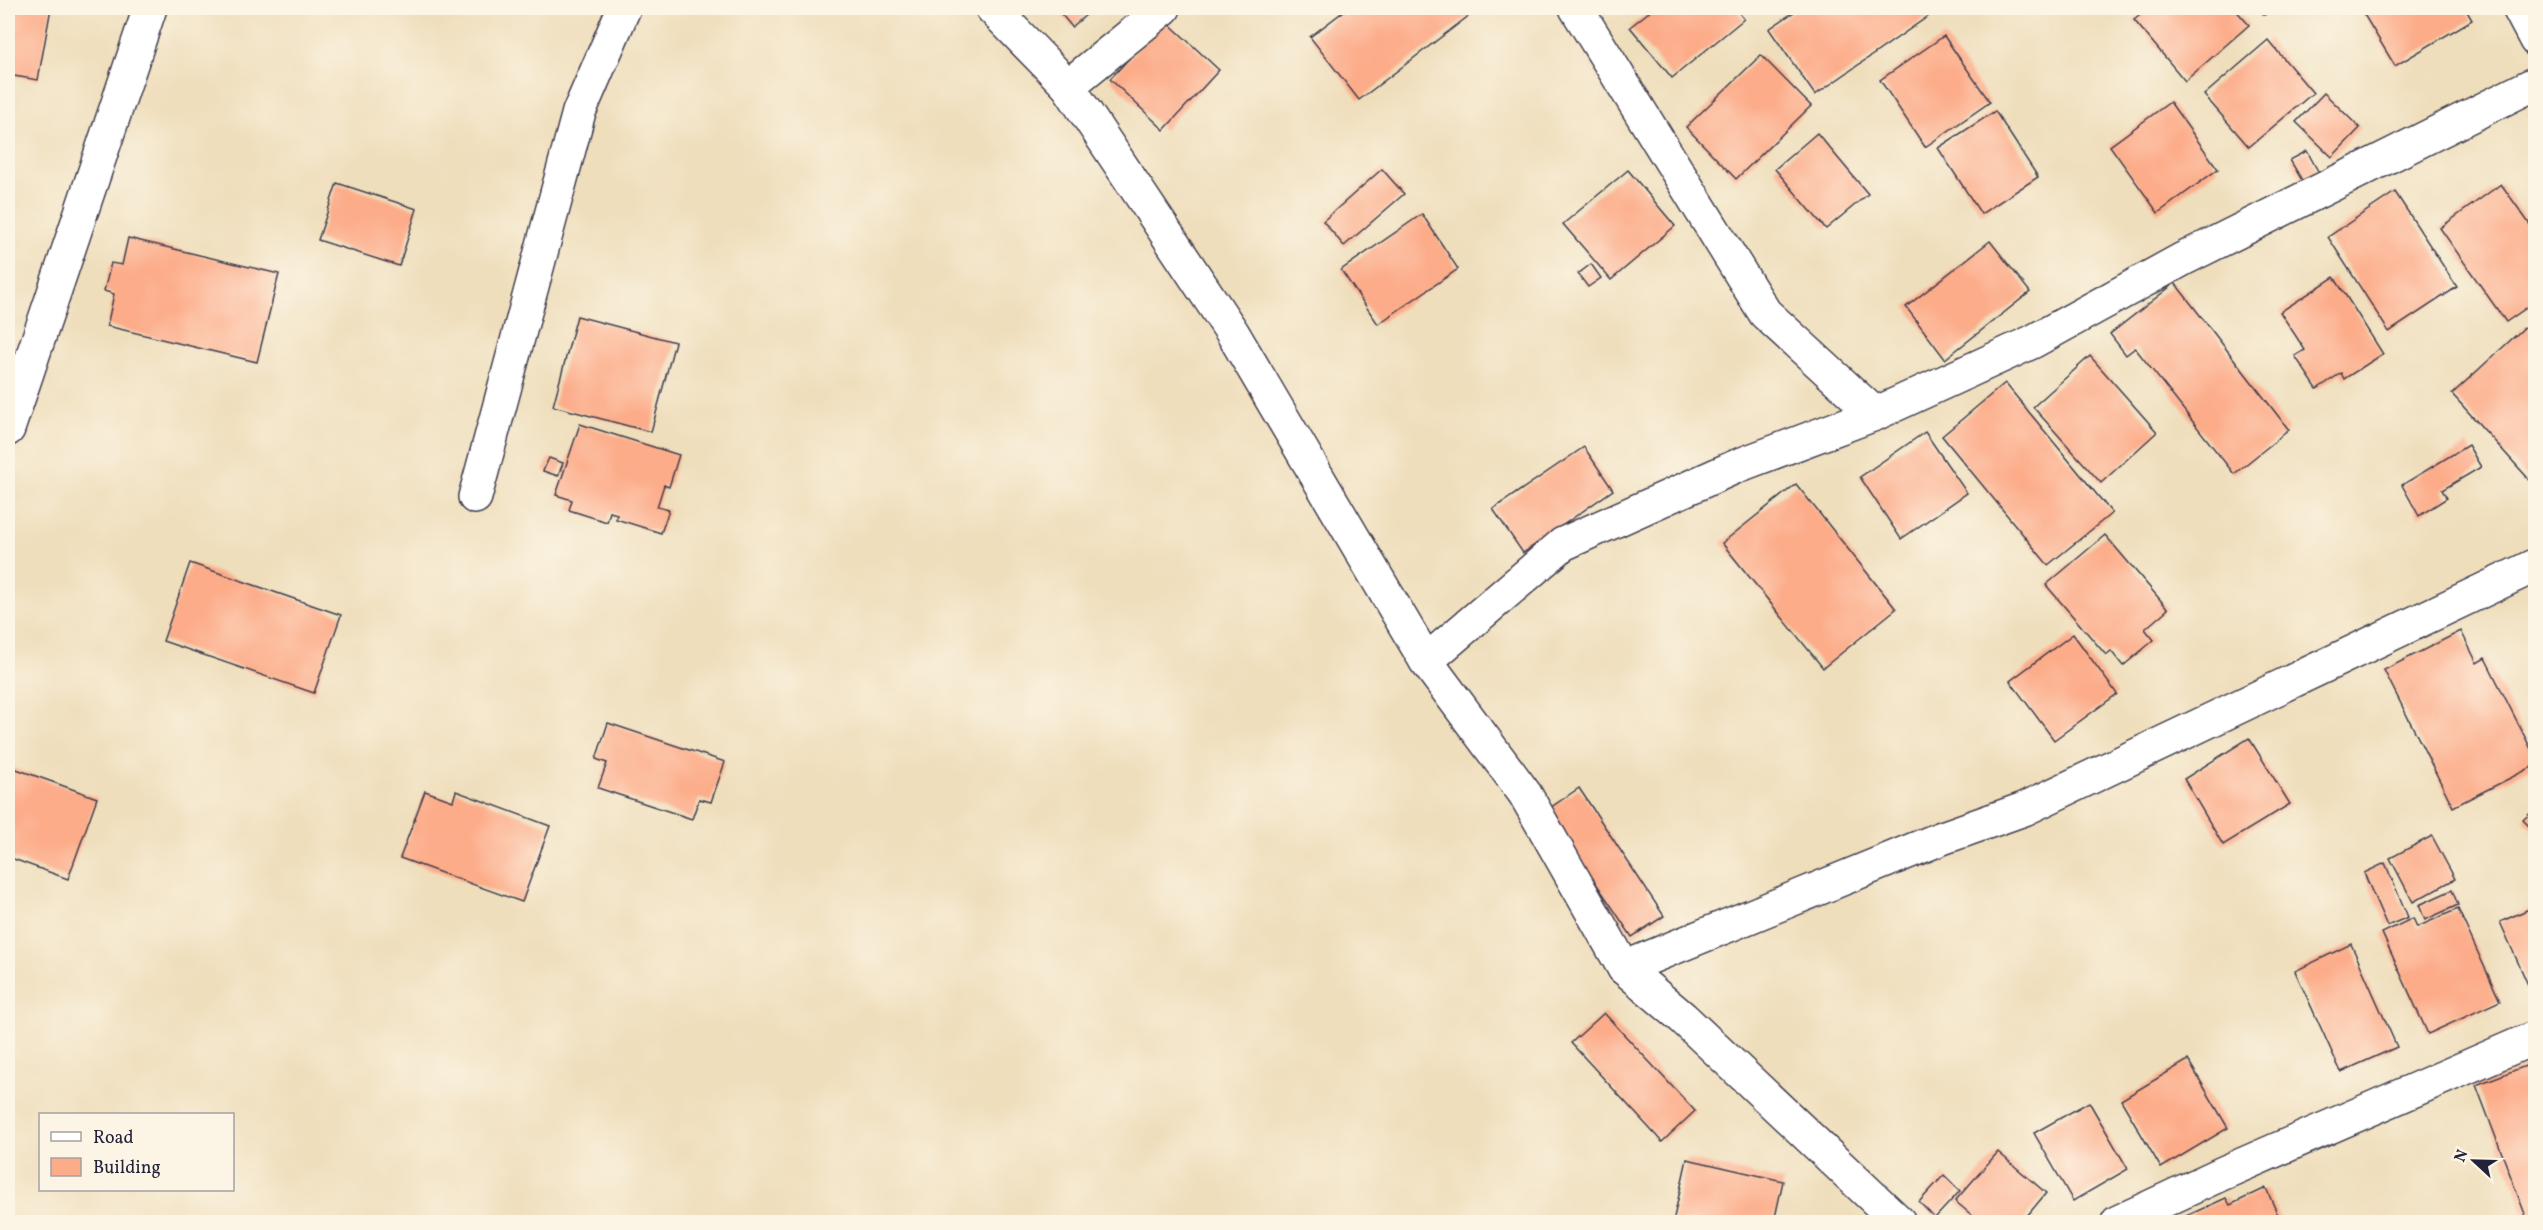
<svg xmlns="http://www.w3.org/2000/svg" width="2543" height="1230" font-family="Vollkorn,serif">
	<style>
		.building { fill: #fcac89 }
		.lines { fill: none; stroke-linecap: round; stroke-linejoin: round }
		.street-casing { stroke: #413e4e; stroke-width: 36 }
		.street { stroke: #fff; stroke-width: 33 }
	</style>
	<rect width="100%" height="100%" fill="#fcf5e5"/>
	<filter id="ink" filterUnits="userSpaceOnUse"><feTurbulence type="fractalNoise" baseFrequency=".0167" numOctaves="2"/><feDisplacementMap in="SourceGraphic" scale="12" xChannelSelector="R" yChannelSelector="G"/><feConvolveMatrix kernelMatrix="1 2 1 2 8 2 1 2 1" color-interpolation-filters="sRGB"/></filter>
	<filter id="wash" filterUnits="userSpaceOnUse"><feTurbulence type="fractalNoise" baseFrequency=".008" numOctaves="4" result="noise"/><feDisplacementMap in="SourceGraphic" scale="24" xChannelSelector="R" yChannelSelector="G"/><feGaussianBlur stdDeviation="1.35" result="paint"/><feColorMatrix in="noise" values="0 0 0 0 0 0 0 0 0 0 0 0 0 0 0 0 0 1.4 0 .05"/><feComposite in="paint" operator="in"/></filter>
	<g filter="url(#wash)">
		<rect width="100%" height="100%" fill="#efdebc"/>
		<g id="blocks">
			<!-- building -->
			<g class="building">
				<path d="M8,8H51L38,80L8,75Z"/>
				<path d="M1056,8H1094L1072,27Z"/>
				<path d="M1348,8H1479L1359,100L1310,37Z"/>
				<path d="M1654,8H1735L1744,19L1672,78L1630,27Z"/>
				<path d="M1800,8H1925L1930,15L1815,95L1769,29Z"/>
				<path d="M2149,8H2234L2249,25L2185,81L2134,20Z"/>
				<path d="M2259,8H2276L2264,15Z"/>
				<path d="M2360,8H2465L2472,20L2395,66Z"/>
				<path d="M1165,20L1219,70L1164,130L1110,79Z"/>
				<path d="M1944,36L1990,102L1925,147L1880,80Z"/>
				<path d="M2268,40L2313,93L2249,147L2204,95Z"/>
				<path d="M1761,55L1811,106L1736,179L1686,127Z"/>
				<path d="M2324,93L2360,128L2332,157L2296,122Z"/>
				<path d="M2170,102L2218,169L2158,213L2110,146Z"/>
				<path d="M1995,111L2038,177L1981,214L1938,148Z"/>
				<path d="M1817,133L1868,194L1826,229L1775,169Z"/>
				<path d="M2307,151L2319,173L2303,182L2290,160Z"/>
				<path d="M1382,169L1404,194L1344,246L1323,221Z"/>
				<path d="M1628,170L1675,226L1611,280L1563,224Z"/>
				<path d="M337,183L417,209L399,266L318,240Z"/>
				<path d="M2501,184L2536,233V301L2506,322L2440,228Z"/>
				<path d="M2395,192L2457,287L2389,332L2328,237Z"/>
				<path d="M1422,214L1458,269L1378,324L1341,270Z"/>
				<path d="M128,238L279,274L257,362L107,326L114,294L104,291L111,263L122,265Z"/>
				<path d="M1990,241L2030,292L1945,359L1906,307Z"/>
				<path d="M1591,264L1601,278L1588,287L1578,274Z"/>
				<path d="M2334,277L2383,354L2344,379L2341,373L2317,389L2295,356L2305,350L2280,312Z"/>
				<path d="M2175,283L2289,430L2234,474L2135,348L2126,355L2110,334Z"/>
				<path d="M577,316L675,342L651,432L553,406Z"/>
				<path d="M2526,326L2536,337V487L2452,394Z"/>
				<path d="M2090,356L2157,432L2101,483L2033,407Z"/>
				<path d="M2005,383L2112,513L2048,565L1942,436Z"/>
				<path d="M580,424L679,455L669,487L664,485L657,507L669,510L661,533L616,519L617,514L610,512L607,522L569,510L572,500L556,495Z"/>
				<path d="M1925,432L1967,493L1901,539L1860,477Z"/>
				<path d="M2468,445L2481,467L2442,490L2447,498L2419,516L2402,485Z"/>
				<path d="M1584,447L1613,490L1523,553L1493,509Z"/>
				<path d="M549,458L563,463L558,476L543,471Z"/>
				<path d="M1796,484L1896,609L1823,668L1722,543Z"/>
				<path d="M2105,535L2168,609L2145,629L2154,640L2123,666L2111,651L2106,655L2046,585Z"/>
				<path d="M190,563L341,615L314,693L163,641Z"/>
				<path d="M2461,631L2477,663L2485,658L2536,759V765L2453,807L2384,670Z"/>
				<path d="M2073,634L2117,694L2054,740L2010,681Z"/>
				<path d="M608,723L725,762L711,802L699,799L692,819L598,788L607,763L596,759Z"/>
				<path d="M2249,738L2290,804L2223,845L2184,779Z"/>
				<path d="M8,766L97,798L68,879L8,857Z"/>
				<path d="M1579,788L1664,916L1632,937L1547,810Z"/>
				<path d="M425,791L453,801L456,791L550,826L522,902L400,858Z"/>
				<path d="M2536,808V833L2523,820Z"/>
				<path d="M2432,836L2455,879L2413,902L2390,858Z"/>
				<path d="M2385,863L2408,917L2387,926L2364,873Z"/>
				<path d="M2452,890L2458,905L2425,920L2419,905Z"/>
				<path d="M2536,906V984L2529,987L2500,922Z"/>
				<path d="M2458,909L2500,1001L2428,1034L2382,933L2413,918L2417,927Z"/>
				<path d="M2351,944L2397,1047L2341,1072L2295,971Z"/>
				<path d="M1604,1013L1695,1111L1662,1142L1571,1043Z"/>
				<path d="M2188,1060L2228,1128L2161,1168L2121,1100Z"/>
				<path d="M2536,1062V1222H2528L2476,1085Z"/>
				<path d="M2089,1102L2128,1169L2073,1201L2034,1133Z"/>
				<path d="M1998,1152L2046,1193L2022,1222H1980L1955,1201Z"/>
				<path d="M1687,1159L1783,1181L1774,1222H1673Z"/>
				<path d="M1944,1175L1960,1191L1935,1218L1919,1202Z"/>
				<path d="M2266,1188L2281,1222H2173L2226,1198L2230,1205Z"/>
			</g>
		</g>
	</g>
	<g filter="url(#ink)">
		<use href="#blocks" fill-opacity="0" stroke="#413e4e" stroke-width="1.5"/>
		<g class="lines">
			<!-- street casing -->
			<g class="street-casing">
				<g id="street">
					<path d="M992,8L1068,86L1232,332L1426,661L1525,794L1624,968L1683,1018L1899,1222"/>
					<path d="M1576,8L1765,313L1875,414"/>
					<path d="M2519,8L2536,40"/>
					<path d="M1068,86L1164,8"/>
					<path d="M8,429L150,8"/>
					<path d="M475,497L579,112L624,8"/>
					<path d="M1426,661L1563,544L1737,466L1875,414L2032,342L2183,259L2536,83"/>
					<path d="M1624,968L1942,838L2024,809L2536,565"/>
					<path d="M2118,1222L2221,1174L2536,1037"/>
				</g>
			</g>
			<!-- street -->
			<use href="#street" class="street"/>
		</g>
	</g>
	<!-- margin -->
	<rect width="2543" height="1230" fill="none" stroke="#fcf5e5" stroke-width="30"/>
	<!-- legend -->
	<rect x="39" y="1113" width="195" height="78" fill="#fcf5e5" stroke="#a5a1a1" stroke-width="1.5"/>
	<rect x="51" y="1132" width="30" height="9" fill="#ffffff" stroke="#a5a1a1" stroke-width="1.5"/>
	<text x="93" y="1143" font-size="18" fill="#22223b">Road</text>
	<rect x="51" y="1158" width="30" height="18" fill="#fcac89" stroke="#a5a1a1" stroke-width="1.5"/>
	<text x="93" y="1173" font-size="18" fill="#22223b">Building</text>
	<!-- north arrow -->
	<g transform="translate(2474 1161) rotate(292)" stroke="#fcf5e5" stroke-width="4.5" paint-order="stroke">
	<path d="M0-4.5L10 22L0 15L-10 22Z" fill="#22223b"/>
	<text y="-9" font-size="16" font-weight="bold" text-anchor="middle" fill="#22223b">N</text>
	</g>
</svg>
